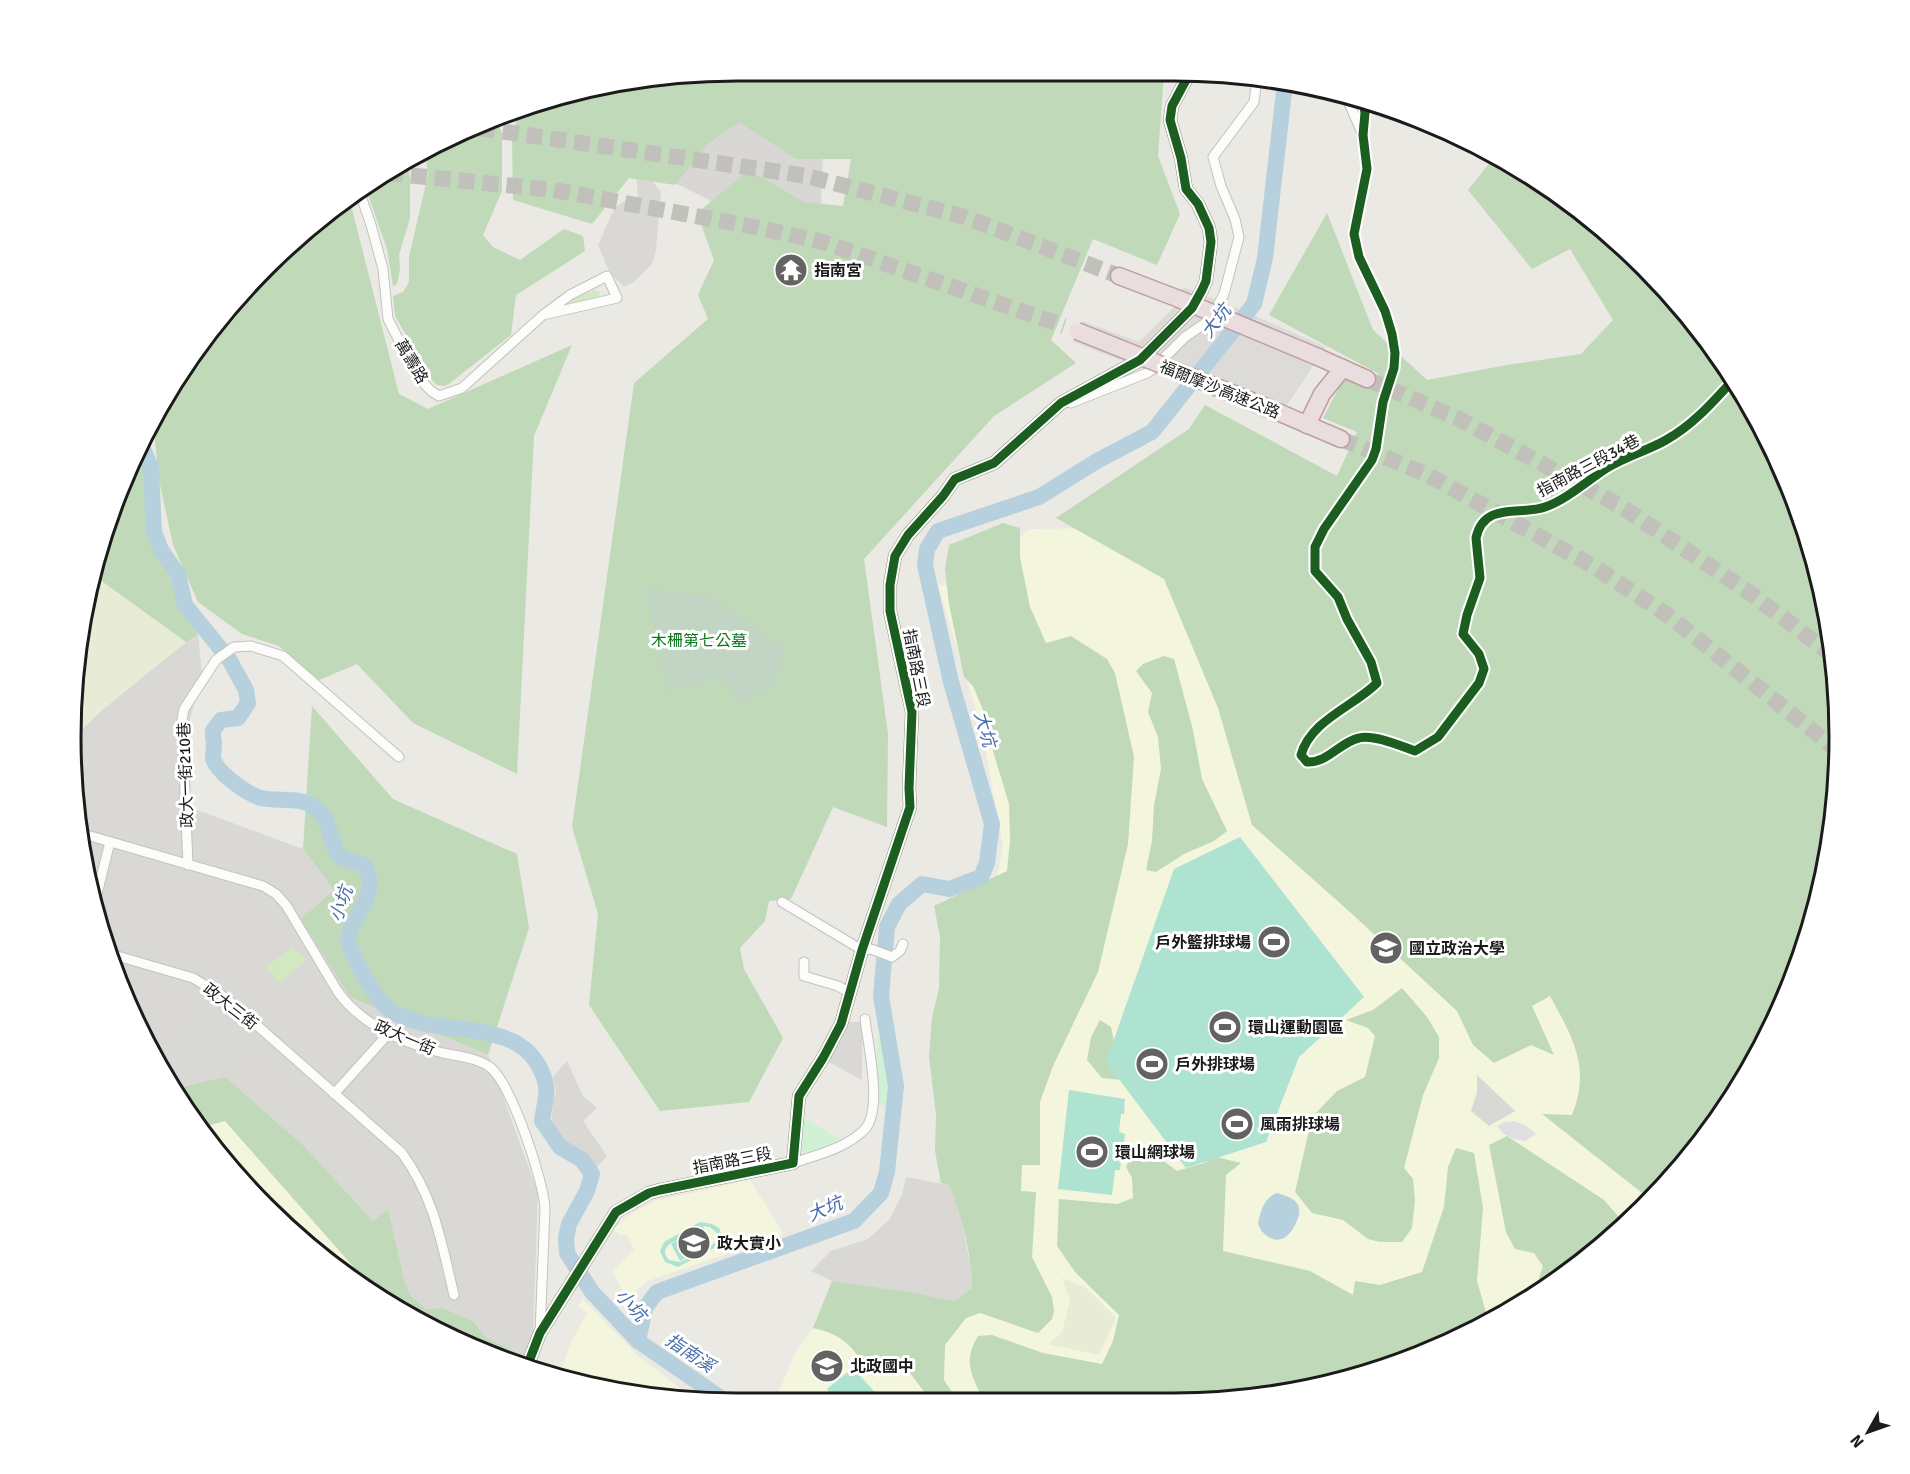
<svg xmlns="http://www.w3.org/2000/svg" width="1910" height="1474" font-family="Signika,'Noto Sans TC',sans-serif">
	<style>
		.residential { fill: #d9d8d5 }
		.education { fill: #f3f5dc }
		.religious { fill: #d8d7d5 }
		.farmland { fill: #e8ebd6 }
		.grass { fill: #d2e8c1 }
		.forest { fill: #c0d9b8 }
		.cemetery { fill: #c2d5c4 }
		.park { fill: #d0f2d4 }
		.pitch { fill: #aee2d1; fill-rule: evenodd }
		.parking { fill: #d8d8d5 }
		.plaza { fill: #dfdee2 }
		.water { fill: #b6d0dd }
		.pier { fill: #dcdbd8 }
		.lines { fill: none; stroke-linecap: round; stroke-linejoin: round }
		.river { stroke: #b6d0dd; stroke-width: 16 }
		.highway-tunnel { stroke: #c1c0bb; stroke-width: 16; stroke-dasharray: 16 8; stroke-linecap: butt }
		.street-casing { stroke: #c2c2bf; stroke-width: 11 }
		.secondary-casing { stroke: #8f937c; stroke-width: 14 }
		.highway-casing { stroke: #bf9ca1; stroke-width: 19 }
		.street { stroke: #fcfcfb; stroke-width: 9 }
		.secondary { stroke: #f0f2e8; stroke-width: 12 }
		.highway { stroke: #e9dddd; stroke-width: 16 }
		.highway-bridge-casing { stroke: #bf9ca1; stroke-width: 19; stroke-linecap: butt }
		.highway-bridge { stroke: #e9dddd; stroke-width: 16 }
		.cycleway-casing { stroke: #fff; stroke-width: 13 }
		.cycleway { stroke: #1b5e20; stroke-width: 9 }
		.labels { text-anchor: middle; stroke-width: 6; stroke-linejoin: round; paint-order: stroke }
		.poi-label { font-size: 16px; font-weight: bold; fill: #1b1b1b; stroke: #fff; text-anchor: start }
		.street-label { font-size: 16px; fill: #1b1b1b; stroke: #fff }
		.park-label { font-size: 16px; fill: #0b7721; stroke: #fff }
		.water-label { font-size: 18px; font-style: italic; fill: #496da9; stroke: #fff }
		.rim { fill: none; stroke: #1b1b1b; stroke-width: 3 }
	</style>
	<rect width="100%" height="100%" fill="#eae9e3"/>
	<!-- residential -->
	<g class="residential">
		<path d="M646,173L661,192L656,250L652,264L635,281L624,287L609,271L598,245L615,207L633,197H638L636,175Z"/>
		<path d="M198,635L202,673L177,770L192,808L303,849L334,890L350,997L488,1055L538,1193L533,1335L523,1356L485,1337L473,1321L443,1308L426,1309L410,1295L404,1279L388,1210L373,1221L304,1146L258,1106L183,1086L174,1089L106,951L83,867L71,740L101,711L186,642Z"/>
		<path d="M843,1022H862V1080L827,1061Z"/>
		<path d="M567,1061L583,1096L597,1108L583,1121L607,1156L593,1171L551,1125L553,1101L556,1092L553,1077Z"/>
		<path d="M906,1177L949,1185L961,1214L971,1271L972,1288L955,1301L903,1291L832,1281L811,1271L831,1251L868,1239L889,1220L902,1195Z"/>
	</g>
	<!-- education -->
	<g class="education">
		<path d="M1789,482L1827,607L1839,737L1827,867L1789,992L1727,1108L1644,1209L1543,1291L1388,1368L1260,1398H931L900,1349L980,1304L995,890L1003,846L981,727L938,585L1018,593L1013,543L1029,529L1162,527Z"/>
		<path d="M183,1107L228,1112L368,1227L367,1291L265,1208Z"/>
		<path d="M750,1180L784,1234L648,1281L627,1299L612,1271L634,1250L627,1234L621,1236L613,1229L633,1213L655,1201Z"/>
		<path d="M583,1299L637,1355L693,1398H650L560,1377L569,1346L587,1313L578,1306Z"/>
		<path d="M813,1328L827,1331L848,1342L873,1377L897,1355L929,1398H776L797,1349Z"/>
	</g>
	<!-- religious -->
	<path class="religious" d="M737,71H826L816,340L709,200L659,175L564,93Z"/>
	<!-- farmland -->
	<g class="farmland">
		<path d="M92,574L186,642L101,711L71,740Z"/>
		<path d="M1062,1278L1085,1287L1116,1318L1099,1355L1048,1344L1062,1333L1070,1300Z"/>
	</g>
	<!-- grass -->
	<g class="grass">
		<path d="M595,290L600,293L598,298L573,303L571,302L572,299Z"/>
		<path d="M292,947L307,960L280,983L266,967Z"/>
	</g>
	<!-- forest -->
	<g class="forest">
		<path d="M737,71L1164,72L1158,156L1180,214L1157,265L1093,239L1051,340L1076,363L994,416L864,559L888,734L887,827L833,807L791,899L769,901L765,921L740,948L744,969L783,1038L749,1102L660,1111L589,1005L598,914L572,827L634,383L708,319L698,295L714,260L697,213L749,170L804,202L843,206L851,159H796L739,122L708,144L675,185L629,178L592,224L513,200L512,137L519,112L564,93L572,92L581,97L585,91Z"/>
		<path d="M497,121L502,133V191L483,235L493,247L520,260L564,229L583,236L585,251L516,295L511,335L450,383L445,386L437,385L424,372L413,347L395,316L393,296L403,292L409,282V257L428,175L425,151Z"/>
		<path d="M1495,156L1578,208L1674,297L1727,367L1789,482L1827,607L1839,737L1827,867L1789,992L1727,1108L1651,1200L1542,1114L1572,1115C1591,1067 1573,1038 1550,996L1532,1006L1554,1055L1531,1045L1494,1063L1473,1045L1457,1011L1351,913L1252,825L1218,708L1164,579L1056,518L1189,429L1205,405L1337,476L1357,432L1323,418L1344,378L1373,389L1379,374L1269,315L1327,213L1373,330L1427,380L1507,365L1581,354L1613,320L1570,249L1532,269L1468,190Z"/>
		<path d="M406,159L410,178V218L399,255L400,269L397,284L393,286L387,249L366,189Z"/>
		<path d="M350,201L399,394L428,409L572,345L534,436L517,774L413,723L357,664L319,680L279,646L242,634L198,602L173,545L159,480L153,423L160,404L265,266Z"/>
		<path d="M146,437L144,461L152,540L198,635L186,642L92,574L93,565Z"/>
		<path d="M1003,523L1020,528V557L1030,607L1046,643L1071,636L1107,659L1115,673L1134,757L1128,844L1098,972L1053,1066L1040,1102V1165H1022L1021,1191L1036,1192L1032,1257L1052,1297L1054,1311L1052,1319L1038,1333L980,1313L966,1318L945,1345L944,1380L956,1398H929L897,1356L873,1377C854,1351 848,1335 813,1328L832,1281L903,1291L955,1301L972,1288C971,1252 963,1218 949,1185L941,1183L935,1151L936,1115L929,1056L932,1018L939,988L940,937L934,906L1007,871L1010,841L1009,804L993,751L992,732L973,686L964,677L949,604L945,569L949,545Z"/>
		<path d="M1164,656L1174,659L1193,730L1202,779L1227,831L1214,841L1184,854L1156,872L1146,870L1152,841L1154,805L1161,769L1158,737L1148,712L1152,693L1136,671L1143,664Z"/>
		<path d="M312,706L393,799L517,854L529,928L488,1055L350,997L301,919L334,890L303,849Z"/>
		<path d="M1402,988L1427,1017L1439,1037V1058L1423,1095L1404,1168L1413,1179L1415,1200L1412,1228L1402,1242H1380L1368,1239L1343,1220L1312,1213L1295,1192L1312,1117L1337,1091L1365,1077L1375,1036L1368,1028L1346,1020L1373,1010Z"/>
		<path d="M1100,1020L1111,1027L1114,1042L1133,1081L1102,1078L1087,1060L1091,1037Z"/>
		<path d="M225,1077L304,1146L373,1221L388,1209L404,1279L410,1295L426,1309L443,1308L473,1321L485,1337L523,1356L515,1364L363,1288L357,1271L225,1121L200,1128L183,1107L174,1089Z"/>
		<path d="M1507,1136L1604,1200L1625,1224L1543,1291L1533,1296L1543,1266L1534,1253L1515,1249L1506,1232L1489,1145Z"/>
		<path d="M1146,1148L1177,1171L1204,1163L1216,1157L1241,1163L1226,1175L1223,1251L1310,1271L1353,1295L1355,1281L1380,1285L1422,1272L1444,1207L1448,1167L1456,1148L1474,1153L1483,1208L1477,1281L1488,1319L1388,1368L1260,1398H982C971,1372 963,1362 978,1336L992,1335L1043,1353L1102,1364L1113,1341L1119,1315L1075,1272L1057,1246L1059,1199L1117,1204L1133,1198L1132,1178L1126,1167L1134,1150Z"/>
	</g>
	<!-- cemetery -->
	<path class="cemetery" d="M646,587L711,598L785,648L773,687L739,702L720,677L667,691Z"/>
	<!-- park -->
	<g class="park">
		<path d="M878,1033L889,1073L890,1107L879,1104L877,1062Z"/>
		<path d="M801,1116L839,1139C828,1146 813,1154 800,1152Z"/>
	</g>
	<!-- pitch -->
	<g class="pitch">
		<path d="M1240,837L1364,997L1299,1057L1266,1142L1186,1168L1106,1062L1174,869Z"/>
		<path d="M1069,1090L1125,1099L1124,1114H1121L1119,1132L1125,1134L1120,1170H1115L1112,1195L1058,1189Z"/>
		<path d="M700,1222L712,1224L719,1228L722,1236L716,1247L678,1267L665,1262L660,1251L664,1242ZM703,1226L710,1227L716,1232V1241L712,1245L680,1262L669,1260C660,1249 668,1244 679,1239L671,1244L680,1261L711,1243Z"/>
		<path d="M853,1368L880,1398H834L827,1389Z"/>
	</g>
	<!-- parking -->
	<g class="parking">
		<path d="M217,1001L251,1029L216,1070L181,1067L170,1059Z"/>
		<path d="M1477,1075L1515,1111L1489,1126L1471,1111L1477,1092Z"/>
	</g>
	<!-- plaza -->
	<path class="plaza" d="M1514,1121L1525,1125L1536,1134L1525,1141L1514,1139L1504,1134L1497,1126L1504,1122Z"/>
	<!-- water -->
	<path class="water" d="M1277,1193C1295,1198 1305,1204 1296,1223C1294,1228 1289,1235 1284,1238C1273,1244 1260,1233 1258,1223C1261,1210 1264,1198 1277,1193Z"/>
	<!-- pier -->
	<path class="pier" d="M1183,287L1237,308L1326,347L1275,423L1193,388L1073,342L1082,321L1139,342L1174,307Z"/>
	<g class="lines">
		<!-- river -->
		<g class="river">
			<path d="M142,447L151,467L154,532L161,550L178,574L185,605L229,659L246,690L248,703L238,718L221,720C219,723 215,727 213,731C212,735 214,740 214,744C214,748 213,754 213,758C216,772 247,794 261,798C278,802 300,796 314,807C333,821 328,841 339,855C346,863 362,860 366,869C380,898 348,918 348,942C353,957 375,998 387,1008C433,1044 528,1008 546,1085C548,1095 543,1111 542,1121L560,1147L582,1160L592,1174L587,1191L569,1224L566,1238L567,1253L592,1292L638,1341L721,1398"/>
			<path d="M638,1341L645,1308L657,1292L854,1221L881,1193L887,1172L896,1086L881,996L887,927L899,904L922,884L949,889L981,877L987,863L992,824L951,682L925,565L927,549L938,531L1039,497L1097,461L1152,432L1254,304L1265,258L1285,83"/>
		</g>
		<!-- highway-tunnel -->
		<g class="highway-tunnel">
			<path d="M479,128L807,176L965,217L1119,276"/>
			<path d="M387,173L554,190L750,226L823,242L1064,326"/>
			<path d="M1367,379L1459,419L1622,507L1750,593L1831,654"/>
			<path d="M1341,439L1428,475L1593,566L1669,616L1838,751"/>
		</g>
		<!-- street casing -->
		<g class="street-casing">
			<g id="street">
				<path d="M1347,94L1348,101L1363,135"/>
				<path d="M1363,100L1365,113L1363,135L1367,169L1354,234L1359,257L1385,311L1392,334L1395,353L1394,368L1383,402L1376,449L1372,460L1324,529L1315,547V571L1338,597L1347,619L1371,662L1377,683C1353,707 1311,720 1301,755L1307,762C1328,763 1340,742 1359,738C1373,734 1401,746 1415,751L1438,737L1479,683L1484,669L1479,654L1463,634L1467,615L1480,578L1476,538C1484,501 1520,516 1545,507C1566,500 1588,480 1607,468C1626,456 1647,451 1666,440C1693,425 1713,402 1734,379"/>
				<path d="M360,193L371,225L383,269L388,319L417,376L431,391L439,396L462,388L543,315L570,295L607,276L617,298L543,315"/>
				<path d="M1071,403L1147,373L1154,368L1185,337L1210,320L1224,294L1239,237L1235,219L1221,186L1213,157L1254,102L1257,79"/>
				<path d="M80,833L263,886L276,894L286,905L338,992C362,1025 403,1043 443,1053C457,1056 479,1058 491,1068C512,1086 543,1179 545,1208L540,1333"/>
				<path d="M188,865L182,719L184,709L216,660L234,647L251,646L283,656L399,757"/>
				<path d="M782,902L862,950L871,949L892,957L900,951L903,944"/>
				<path d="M94,906L110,842"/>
				<path d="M107,953L193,978L226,998L402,1153C435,1199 441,1241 454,1295"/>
				<path d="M804,962V976L838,986L850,993"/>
				<path d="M334,1094L389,1033"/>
				<path d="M793,1163C817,1155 847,1148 865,1129C883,1108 868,1046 865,1019"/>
			</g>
		</g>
		<!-- secondary casing -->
		<g class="secondary-casing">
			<path id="secondary" d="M526,1369L540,1333L616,1212L649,1193L660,1190L793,1163L799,1096L823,1058L841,1024L862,950L910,807L909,788L912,712L890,611V585L895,556L908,535L943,496L955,479L994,463L1061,403L1140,360L1192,308L1202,290L1206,281L1211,242L1209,228L1198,204L1186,189L1181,158L1170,120L1172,106L1186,80L1188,72"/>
		</g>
		<!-- highway casing -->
		<g class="highway-casing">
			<g id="highway">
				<path d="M1119,276L1179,299"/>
				<path d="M1318,357L1367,379"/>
				<path d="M1264,406L1341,439"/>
				<path d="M1307,425L1322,394L1343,368"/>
			</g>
		</g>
		<!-- street -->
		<use href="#street" class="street"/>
		<!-- secondary -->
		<use href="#secondary" class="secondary"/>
		<!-- highway -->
		<use href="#highway" class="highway"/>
		<!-- highway-bridge casing -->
		<g class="highway-bridge-casing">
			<g id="highway-bridge">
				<path d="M1179,299L1318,357"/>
				<path d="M1077,331L1264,406"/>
			</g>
		</g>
		<!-- highway-bridge -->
		<use href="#highway-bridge" class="highway-bridge"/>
		<!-- cycleway casing -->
		<g class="cycleway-casing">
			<g id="cycleway">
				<path d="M1363,100L1365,113L1363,135L1367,169L1354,234L1359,257L1385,311L1392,334L1395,353L1394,368L1383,402L1376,449L1372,460L1324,529L1315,547V571L1338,597L1347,619L1371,662L1377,683C1353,707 1311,720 1301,755L1307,762C1328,763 1340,742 1359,738C1373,734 1401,746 1415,751L1438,737L1479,683L1484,669L1479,654L1463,634L1467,615L1480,578L1476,538C1484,501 1520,516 1545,507C1566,500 1588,480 1607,468C1626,456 1647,451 1666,440C1693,425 1713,402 1734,379"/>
				<path d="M526,1369L540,1333L616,1212L649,1193L660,1190L793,1163L799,1096L823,1058L841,1024L862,950L910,807L909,788L912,712L890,611V585L895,556L908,535L943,496L955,479L994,463L1061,403L1140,360L1192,308L1202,290L1206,281L1211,242L1209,228L1198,204L1186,189L1181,158L1170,120L1172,106L1186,80L1188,72"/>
			</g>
		</g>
		<!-- cycleway -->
		<use href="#cycleway" class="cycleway"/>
	</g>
	<!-- icons -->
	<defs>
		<g id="temple-disc" transform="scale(1.725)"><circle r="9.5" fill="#636361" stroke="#fff"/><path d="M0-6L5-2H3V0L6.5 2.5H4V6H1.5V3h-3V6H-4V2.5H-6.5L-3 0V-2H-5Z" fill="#fff"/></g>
		<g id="stadium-disc" transform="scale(1.725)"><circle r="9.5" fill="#636361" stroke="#fff"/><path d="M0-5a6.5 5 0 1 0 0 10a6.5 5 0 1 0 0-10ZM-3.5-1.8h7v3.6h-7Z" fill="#fff"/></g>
		<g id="university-disc" transform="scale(1.725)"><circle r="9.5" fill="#636361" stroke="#fff"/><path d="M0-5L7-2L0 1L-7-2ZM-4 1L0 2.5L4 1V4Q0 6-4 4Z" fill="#fff"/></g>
		<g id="school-disc" transform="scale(1.725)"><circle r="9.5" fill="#636361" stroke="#fff"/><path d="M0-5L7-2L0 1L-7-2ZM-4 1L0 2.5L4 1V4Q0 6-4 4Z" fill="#fff"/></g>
	</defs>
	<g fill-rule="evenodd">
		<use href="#temple-disc" x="791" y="270"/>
		<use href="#stadium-disc" x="1274" y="942"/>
		<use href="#university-disc" x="1386" y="948"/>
		<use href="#stadium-disc" x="1225" y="1027"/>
		<use href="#stadium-disc" x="1152" y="1064"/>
		<use href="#stadium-disc" x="1237" y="1124"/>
		<use href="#stadium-disc" x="1092" y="1152"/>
		<use href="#school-disc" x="694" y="1243"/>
		<use href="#school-disc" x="827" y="1366"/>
	</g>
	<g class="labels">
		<!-- poi labels -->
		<g class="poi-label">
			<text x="814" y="276">指南宮</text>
			<text x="1251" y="948" text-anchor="end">戶外籃排球場</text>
			<text x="1409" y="954">國立政治大學</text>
			<text x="1248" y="1033">環山運動園區</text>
			<text x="1175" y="1070">戶外排球場</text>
			<text x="1260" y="1130">風雨排球場</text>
			<text x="1115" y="1158">環山網球場</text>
			<text x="717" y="1249">政大實小</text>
			<text x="850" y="1372">北政國中</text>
		</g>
		<!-- street labels -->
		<g class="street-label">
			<text transform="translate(412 361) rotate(59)" y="6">萬壽路</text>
			<text transform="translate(1220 389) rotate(22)" y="6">福爾摩沙高速公路</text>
			<text transform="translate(1588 465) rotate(-28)" y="6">指南路三段34巷</text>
			<text transform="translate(917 668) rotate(79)" y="6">指南路三段</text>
			<text transform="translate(185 775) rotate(-92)" y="6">政大一街210巷</text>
			<text transform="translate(231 1006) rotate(38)" y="6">政大三街</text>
			<text transform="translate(405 1037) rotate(23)" y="6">政大一街</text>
			<text transform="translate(732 1160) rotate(-11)" y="6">指南路三段</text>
		</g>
		<!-- park labels -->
		<g class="park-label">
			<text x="699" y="646">木柵第七公墓</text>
		</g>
		<!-- water labels -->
		<g class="water-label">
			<text transform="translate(1216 321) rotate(-52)" y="6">大坑</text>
			<text transform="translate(985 729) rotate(74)" y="6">大坑</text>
			<text transform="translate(341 904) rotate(-71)" y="6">小坑</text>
			<text transform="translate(825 1209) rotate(-23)" y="6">大坑</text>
			<text transform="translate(631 1305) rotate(48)" y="6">小坑</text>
			<text transform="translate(690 1353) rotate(34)" y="6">指南溪</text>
		</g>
	</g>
	<!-- crop -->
	<path d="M0 0H1910V1474H0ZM737 81H1173A656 656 0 0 1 1829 737V737A656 656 0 0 1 1173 1393H737A656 656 0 0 1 81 737V737A656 656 0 0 1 737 81Z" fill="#fff" fill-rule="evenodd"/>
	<path class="rim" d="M737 81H1173A656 656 0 0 1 1829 737V737A656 656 0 0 1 1173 1393H737A656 656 0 0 1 81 737V737A656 656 0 0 1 737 81Z"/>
	<!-- north arrow -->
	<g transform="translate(1868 1432) rotate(230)" stroke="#ffffff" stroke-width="4.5" paint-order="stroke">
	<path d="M0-4.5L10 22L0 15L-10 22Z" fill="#1b1b1b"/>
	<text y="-9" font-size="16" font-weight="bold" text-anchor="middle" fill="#1b1b1b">N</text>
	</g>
</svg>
